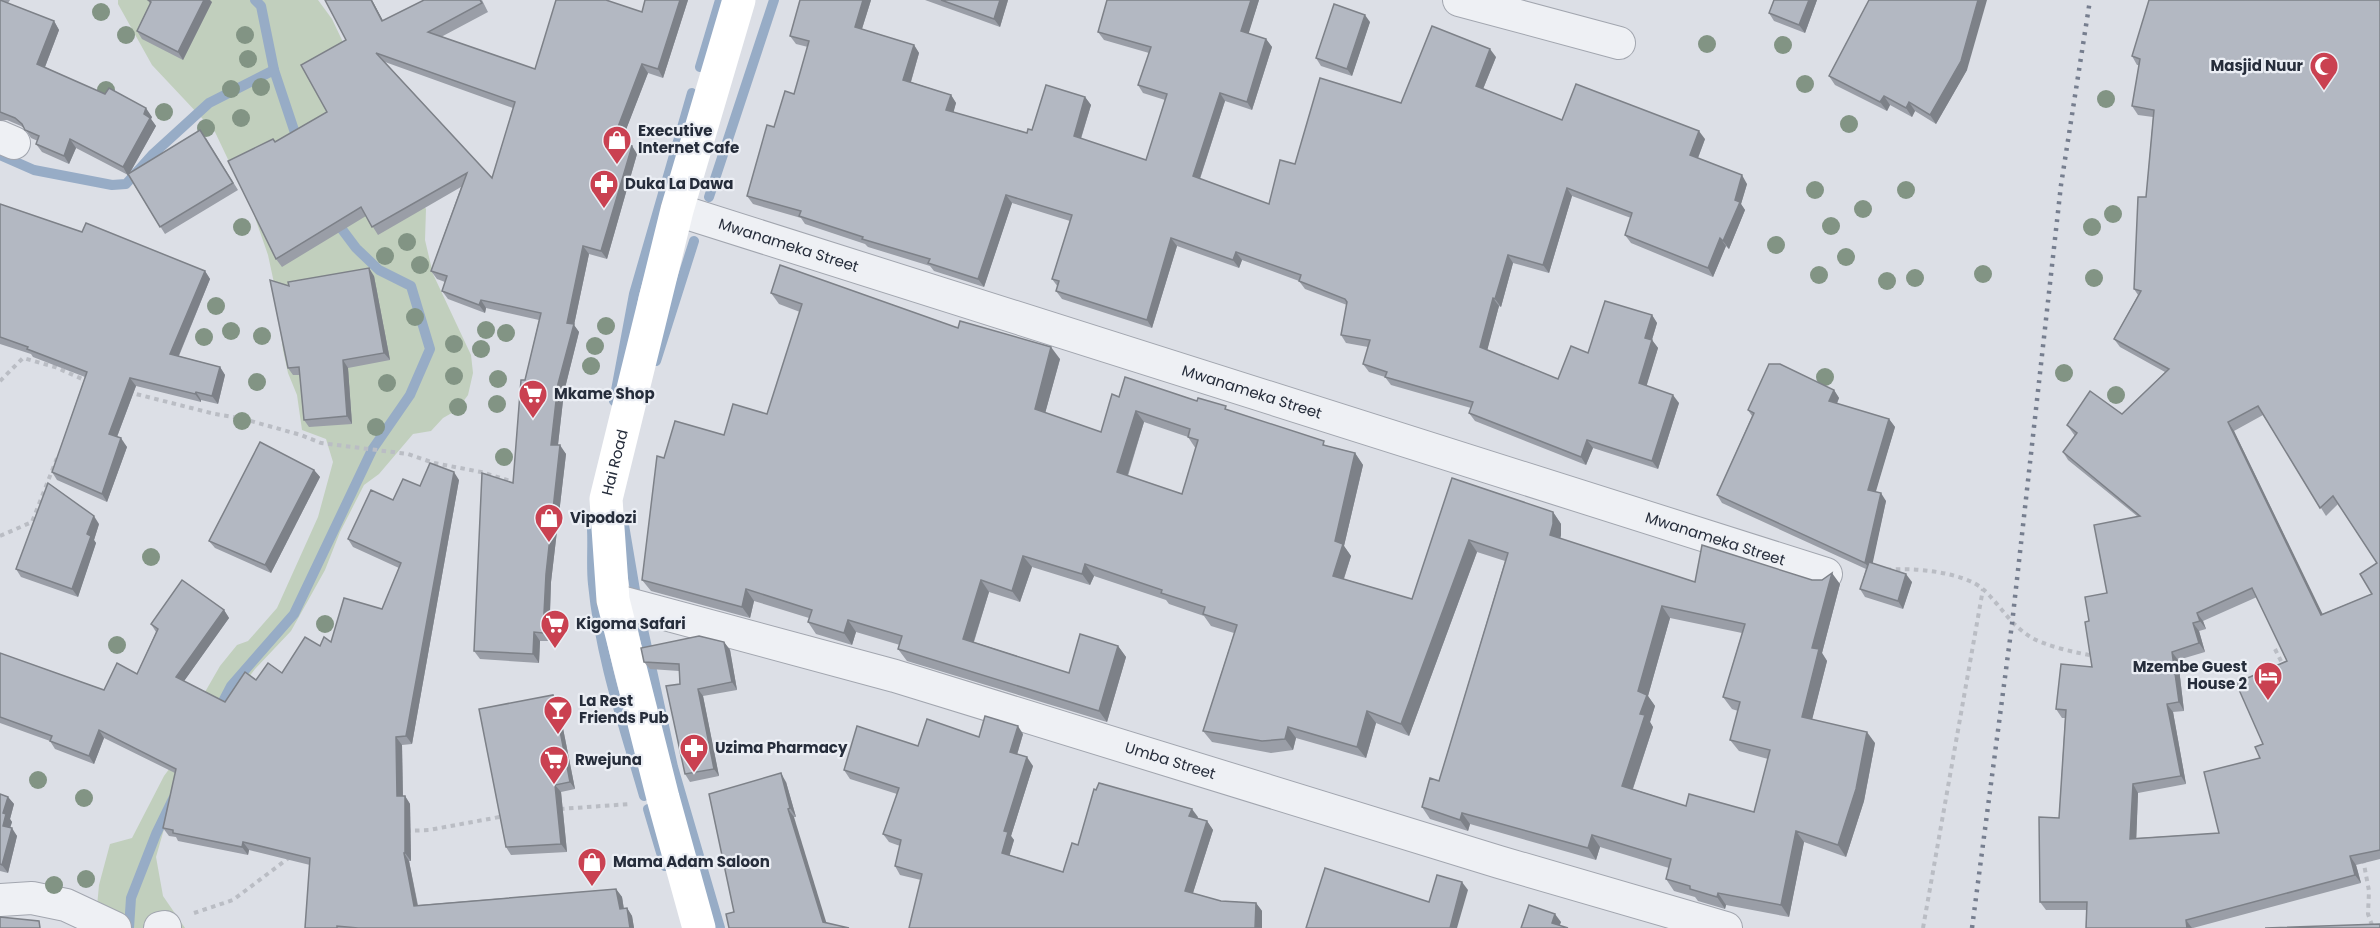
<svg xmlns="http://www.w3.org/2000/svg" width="2380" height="928" font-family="Poppins,sans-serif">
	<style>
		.green { fill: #c1cfbd }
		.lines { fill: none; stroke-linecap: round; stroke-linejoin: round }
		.stream { stroke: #97acc6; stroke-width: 10 }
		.street-casing { stroke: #a2a6af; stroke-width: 34 }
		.path { stroke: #babdc4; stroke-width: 4; stroke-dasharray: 4.5 4.5; stroke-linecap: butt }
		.street { stroke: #eef0f4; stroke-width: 32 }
		.secondary { stroke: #fff; stroke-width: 33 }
		.rail { stroke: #767e8f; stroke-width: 4.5; stroke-dasharray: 3 6; stroke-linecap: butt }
		.tree { fill: #829484 }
		.wall { fill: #9a9ea7; fill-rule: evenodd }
		.shaded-wall { fill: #7d8188 }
		.building { fill: #b3b8c2; stroke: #7d8188; stroke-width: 1.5; fill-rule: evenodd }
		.labels { text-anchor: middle; stroke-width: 4.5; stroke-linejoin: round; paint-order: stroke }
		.poi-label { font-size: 15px; font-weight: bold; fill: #262d3b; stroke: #ebeef4; text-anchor: start }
		.street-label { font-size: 15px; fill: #262d3b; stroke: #ebeef4 }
	</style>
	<rect width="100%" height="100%" fill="#dcdfe6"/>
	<!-- green -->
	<path class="green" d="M118,0H318L332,19L405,173L426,209L425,240L433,274L471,355L473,373L468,395L457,410L443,418L431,431L413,434L379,474L364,485L340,532L325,570L291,631L255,669L182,766L156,857L163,896L185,928H95L99,885L110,844L132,838L164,776L203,723L205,692L220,666L237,645L248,641L277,608L318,517L333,462L326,439L302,430L297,395L288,373L283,350L274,283L268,255L253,212L215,132L152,65L118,4Z"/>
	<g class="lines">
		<!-- stream -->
		<g class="stream">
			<path d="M255,0L261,6L274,70L298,142"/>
			<path d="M700,67L720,0"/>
			<path d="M0,155L34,170L112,185L126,184L152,155L209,103L274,70"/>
			<path d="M709,197L774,0"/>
			<path d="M656,361L694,241"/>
			<path d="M614,401L634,294L692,93"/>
			<path d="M623,519L636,596"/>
			<path d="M592,529C593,547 591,566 593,584C600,657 624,726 644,796"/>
			<path d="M641,620L673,767L720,928"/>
			<path d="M217,713L231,686L294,614L372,450L410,395L430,349L411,286L379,270L356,248L335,220"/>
			<path d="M648,809L665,866"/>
			<path d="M129,928L131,898L156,834L173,799"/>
		</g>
		<!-- street casing -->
		<g class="street-casing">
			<g id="street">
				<path d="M1459,0L1619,43"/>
				<path d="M0,137L14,143"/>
				<path id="s1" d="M677,210L1826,574"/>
				<path id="s2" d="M613,600L895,676L1499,862L1726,928"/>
				<path d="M0,900L32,898L66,905L115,928"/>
				<path d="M160,928L165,927"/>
			</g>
		</g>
		<!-- path -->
		<g class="path">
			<path d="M0,381L23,358L55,367L89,382"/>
			<path d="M128,392L215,414L240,418L301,435L321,443L408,454L434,463L481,472L517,483"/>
			<path d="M0,536L32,522L57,458"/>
			<path d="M1887,570C1912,567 1965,572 1984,590C2001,606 2009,623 2029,636C2044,646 2077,653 2095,656"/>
			<path d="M2275,649L2284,667"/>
			<path d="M560,809L630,804"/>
			<path d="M406,831L429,830L505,816"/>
			<path d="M2363,859L2369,891L2368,914L2373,928"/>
			<path d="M194,913L233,900L290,857"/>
			<path d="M1923,928L1983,589"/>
		</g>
		<!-- street -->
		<use href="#street" class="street"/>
		<!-- secondary -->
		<path class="secondary" id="s3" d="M699,928L663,798L613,600L606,499L677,210L739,0"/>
		<!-- rail -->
		<path class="rail" d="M1972,928L2012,624L2061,185L2090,0"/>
	</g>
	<!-- trees -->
	<g class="tree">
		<circle cx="101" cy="12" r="9"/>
		<circle cx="126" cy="35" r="9"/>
		<circle cx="245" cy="35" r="9"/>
		<circle cx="1707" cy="44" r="9"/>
		<circle cx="1783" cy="45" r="9"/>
		<circle cx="248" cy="59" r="9"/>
		<circle cx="1805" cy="84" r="9"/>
		<circle cx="261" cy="87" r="9"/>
		<circle cx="231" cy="89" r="9"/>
		<circle cx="106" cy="90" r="9"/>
		<circle cx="2106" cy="99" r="9"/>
		<circle cx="164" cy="112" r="9"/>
		<circle cx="241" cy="118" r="9"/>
		<circle cx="1849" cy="124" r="9"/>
		<circle cx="206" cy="128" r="9"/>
		<circle cx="1815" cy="190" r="9"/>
		<circle cx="1906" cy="190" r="9"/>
		<circle cx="1863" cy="209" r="9"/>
		<circle cx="2113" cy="214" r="9"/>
		<circle cx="1831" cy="226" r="9"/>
		<circle cx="242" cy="227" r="9"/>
		<circle cx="2092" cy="227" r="9"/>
		<circle cx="407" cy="242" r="9"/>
		<circle cx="1776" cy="245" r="9"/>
		<circle cx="385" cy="256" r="9"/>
		<circle cx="1846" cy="257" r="9"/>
		<circle cx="420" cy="265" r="9"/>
		<circle cx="1983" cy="274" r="9"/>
		<circle cx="1819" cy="275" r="9"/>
		<circle cx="1915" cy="278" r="9"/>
		<circle cx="2094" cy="278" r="9"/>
		<circle cx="1887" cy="281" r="9"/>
		<circle cx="216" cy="306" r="9"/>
		<circle cx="415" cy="317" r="9"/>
		<circle cx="606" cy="326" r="9"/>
		<circle cx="486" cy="330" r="9"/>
		<circle cx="231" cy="331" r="9"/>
		<circle cx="506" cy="333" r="9"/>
		<circle cx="262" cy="336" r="9"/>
		<circle cx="204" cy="337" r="9"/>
		<circle cx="454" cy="344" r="9"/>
		<circle cx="595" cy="346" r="9"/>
		<circle cx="481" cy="349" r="9"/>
		<circle cx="591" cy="366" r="9"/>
		<circle cx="2064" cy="373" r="9"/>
		<circle cx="454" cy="376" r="9"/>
		<circle cx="1825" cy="377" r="9"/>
		<circle cx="498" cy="379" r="9"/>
		<circle cx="257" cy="382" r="9"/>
		<circle cx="387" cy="383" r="9"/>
		<circle cx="2116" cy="395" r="9"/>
		<circle cx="497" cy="404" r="9"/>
		<circle cx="458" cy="407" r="9"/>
		<circle cx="242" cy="421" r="9"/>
		<circle cx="376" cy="427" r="9"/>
		<circle cx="504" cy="457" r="9"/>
		<circle cx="151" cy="557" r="9"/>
		<circle cx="325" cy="624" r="9"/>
		<circle cx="117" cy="645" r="9"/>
		<circle cx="38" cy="780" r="9"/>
		<circle cx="84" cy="798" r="9"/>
		<circle cx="86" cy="879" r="9"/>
		<circle cx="54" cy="885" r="9"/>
	</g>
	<!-- wall -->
	<g class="wall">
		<path d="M0,0H10L8,3L54,21L59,30L45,67L152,117L151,119L156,126L130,173L206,138L238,190L165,234L128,175L76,148L69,164L42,152L36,144L38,141L31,138L25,129L21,126L7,120L0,121Z"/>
		<path d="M148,0L212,2L183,60L142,39L137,31L150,4Z"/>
		<path d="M325,0H372L383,21L482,0L488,12L441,37L535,69L642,12L645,0H688L663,78L648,73L621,142L632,146L637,154L607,259L589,254L574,325L579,332L564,392L558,445L566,454L551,582L549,641H540L539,663L480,659L474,651L513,483L525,380L539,320L486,308L485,313L448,299L442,291L445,282L437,279L431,271L461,187L378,235L366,216L282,267L276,259V142L327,112L346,40ZM385,62L513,108L492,178Z"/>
		<path d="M871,0L862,29L914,45L919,53L911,82L951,95L956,103L953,112L1027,133L1085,97L1091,105L1081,139L1146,160L1165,100L1143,93L1138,85L1149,53L1104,40L1098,32L1259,0L1248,34L1266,39L1272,47L1252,110L1225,101L1200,179L1269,204L1295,164L1401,103L1496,57L1483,89L1562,120L1705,139L1698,158L1747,184L1741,204L1745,210L1729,249L1726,246L1713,277L1631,243L1625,235L1631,218L1572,196L1549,273L1513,263L1501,307L1499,306L1487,350L1558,379L1588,353L1652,315L1657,323L1652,340L1658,348L1646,386L1679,403L1658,469L1593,448L1586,465L1475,421L1469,413L1471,408L1391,385L1385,377L1369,372L1363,364L1368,347L1346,343L1341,335L1347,305L1305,289L1299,281L1242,260L1239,268L1177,246L1152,328L1062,299L1056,291L1058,287L1052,279L1070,221L1012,203L984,287L934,271L930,266L868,247L865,244L805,224L801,218L753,204L747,196L774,127L794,94L808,47L796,44L790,36Z"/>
		<path d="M925,0H1008L1000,27Z"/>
		<path d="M1774,0H1817L1805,33L1774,21L1769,13Z"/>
		<path d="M2380,0V859L2356,865L2361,883L2193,928H2086V910H2046L2040,902L2059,818L2065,718H2062L2056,709L2092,667L2089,621L2107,593L2137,516L2068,460L2063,452L2075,436L2067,425L2122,414L2165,372L2120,347L2114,339L2138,295L2134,289L2146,197L2153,117L2138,115L2132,106L2139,65H2137L2132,56ZM2263,415L2326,516L2338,504L2377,563L2372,594L2322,614L2234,431ZM2257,597L2287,661L2260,758L2219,833L2136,838L2138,793L2186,784L2173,712L2184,711L2178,660L2205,652L2199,631L2206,629L2203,621Z"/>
		<path d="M1370,22L1352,76L1321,66L1316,58Z"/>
		<path d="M1967,70L1936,124L1915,111L1912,117L1890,105L1887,111L1835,85L1829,76Z"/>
		<path d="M0,204L82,232L205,271L210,279L179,356L220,367L225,375L218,404L201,400V402L136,386L117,437L127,447L107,502L57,480L52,472L85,377L33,357L31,354L0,344Z"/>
		<path d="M374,276L390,360L348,368L352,424L309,427L304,420L300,375H293L288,368L289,286Z"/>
		<path d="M771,293L958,328L1060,359L1045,413L1101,432L1119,397L1197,401L1229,410L1328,446L1355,453L1363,465L1344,546L1351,556L1344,579L1412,599L1452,478L1553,512L1561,524V535L1560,539L1695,582L1812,580L1840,584L1822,653L1827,661L1812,719L1875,743L1864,801L1846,857L1804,842L1789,917L1726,905L1725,909L1698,901L1695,897L1674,891L1666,879L1669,868L1600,847L1596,860L1470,824L1468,831L1430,819L1422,807L1439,781L1505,561L1477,552L1409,736L1376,723L1366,758L1296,738L1293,750L1271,753L1212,742L1203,731L1234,633L1211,626L1204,616L1169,604L1166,600L1094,576L1090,585L1032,567L1020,602L989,592L974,642L1069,673L1118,646L1126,657L1107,722L907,661L898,649L900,645L856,632L852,645L816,634L808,622L809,618L754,601L750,618L651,591L642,580L664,458L724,435L767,414L800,312L779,304ZM1144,422L1188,437L1196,449L1182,494L1128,476ZM1670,618L1742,633L1723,697L1732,709L1738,711L1730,740L1739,751L1768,759L1754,812L1686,806L1633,789L1653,727L1650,722L1655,706L1648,696Z"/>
		<path d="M1834,390L1839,398L1837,404L1889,419L1895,427L1875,492L1886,501L1872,563L1912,582L1903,609L1865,597L1860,589L1866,569L1722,503L1717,495L1752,416L1748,410Z"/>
		<path d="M314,470L320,477L271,573L215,548L209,541Z"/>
		<path d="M459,480L412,744L402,745L403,796H405L410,804L411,861H409L418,905L616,889L622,897L624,909L627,908L632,916L634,928H305L310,865L249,850L248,855L178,841L176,837L169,836L163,828L175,773L104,738L94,764L55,749L50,741L0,723V653L104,690L137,674L156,632L151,624L224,610L229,618L184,681L225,702L256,680L282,673L320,646L331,642L382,609L399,568L353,547L348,539L393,500L420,486Z"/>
		<path d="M99,524L94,540L96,543L78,597L21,577L16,569Z"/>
		<path d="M724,642L730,650L737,690L703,696L719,776L690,782L685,774L679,671L650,669L644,662Z"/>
		<path d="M558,703L575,789L561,792L567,852L511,855L506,847Z"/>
		<path d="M1023,734L1017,755L1033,766L1011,836L1014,840L1009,855L1063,872L1078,845L1198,817L1197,818L1207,821L1213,830L1193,893L1221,901L1256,903L1262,911L921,880L900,875L895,866L900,846L889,842L883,834L897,794L850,779L844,770L918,746L979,737Z"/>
		<path d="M786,782L796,817H794L734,912Z"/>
		<path d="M0,794L8,797L14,804L10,819L12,822L10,828L17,836L8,873L0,871Z"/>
	</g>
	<!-- shaded-wall -->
	<g class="shaded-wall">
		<path d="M204,0H210L212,2L183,60L178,52Z"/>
		<path d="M371,0H372L388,30L382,21Z"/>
		<path d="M680,0H688L663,78L658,69Z"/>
		<path d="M863,0H871L860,35L855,27Z"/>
		<path d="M1000,0H1008L1000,27L994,19Z"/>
		<path d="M1251,0H1259L1247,39L1241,31Z"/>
		<path d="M1809,0H1817L1805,33L1799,25Z"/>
		<path d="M1978,0H1987L1967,70L1936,124L1930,115Z"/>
		<path d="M1365,15L1370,22L1352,76L1347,69Z"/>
		<path d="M54,21L59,30L43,72L37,64Z"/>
		<path d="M1266,39L1272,47L1252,110L1247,102Z"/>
		<path d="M914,45L919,53L909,88L903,80Z"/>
		<path d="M1490,49L1496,57L1481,94L1476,86Z"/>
		<path d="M642,64L648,73L619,148L613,140Z"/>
		<path d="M1220,93L1225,101L1198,184L1193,176Z"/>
		<path d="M951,95L956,103L952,118L946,110Z"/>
		<path d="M1884,96L1890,105L1887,111L1880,102Z"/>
		<path d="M1085,97L1091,105L1079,144L1074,136Z"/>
		<path d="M1909,102L1915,111L1912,117L1906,108Z"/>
		<path d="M146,108L152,117L151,119L156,126L128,176L123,167Z"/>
		<path d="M1699,131L1705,139L1696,163L1690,155Z"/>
		<path d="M70,139L76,148L69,164L64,156Z"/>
		<path d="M632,146L637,154L607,259L601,251Z"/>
		<path d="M1742,175L1747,184L1741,204L1745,210L1729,249L1723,241Z"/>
		<path d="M1567,188L1572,196L1549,273L1543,265Z"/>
		<path d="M1006,195L1012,203L984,287L978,279Z"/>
		<path d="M1171,238L1177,246L1152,328L1147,320Z"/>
		<path d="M1720,238L1726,246L1713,277L1708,268Z"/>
		<path d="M583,246L589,254L574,325L579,332L564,392L557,453L551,445L558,384L567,323Z"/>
		<path d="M1236,252L1242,260L1239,268L1233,260Z"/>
		<path d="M1508,255L1513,263L1501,307L1495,299Z"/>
		<path d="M369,268L374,276L390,360L384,353Z"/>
		<path d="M205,271L210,279L176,362L170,354Z"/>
		<path d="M1493,298L1499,306L1486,355L1480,347Z"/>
		<path d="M481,300L486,308L485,313L479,305Z"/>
		<path d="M1652,315L1657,323L1650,346L1645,338Z"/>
		<path d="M1652,340L1658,348L1645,391L1639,383Z"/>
		<path d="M1051,347L1060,359L1043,421L1035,409Z"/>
		<path d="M343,360L348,368L352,424L347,416Z"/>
		<path d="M220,367L225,375L218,404L212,396Z"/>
		<path d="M130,378L136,386L115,442L109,434Z"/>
		<path d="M1834,390L1839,398L1834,409L1829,401Z"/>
		<path d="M196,392L201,400V402L195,394Z"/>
		<path d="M1673,395L1679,403L1658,469L1652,461Z"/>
		<path d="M1136,411L1144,422L1125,483L1117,472Z"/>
		<path d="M1889,419L1895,427L1874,498L1868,490Z"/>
		<path d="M2228,422L2234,431L2327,623L2321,615Z"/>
		<path d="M121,438L127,447L107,502L102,494Z"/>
		<path d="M1587,440L1593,448L1586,465L1581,457Z"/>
		<path d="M560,445L566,454L551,582L549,641L543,633L546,574Z"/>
		<path d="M1355,453L1363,465L1344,546L1351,556L1341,587L1333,576L1335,541Z"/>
		<path d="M314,470L320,477L271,573L265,565Z"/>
		<path d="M454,472L459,480L412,744L406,736Z"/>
		<path d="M1881,493L1886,501L1871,571L1865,563Z"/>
		<path d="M1553,512L1561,524V535L1558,547L1550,535Z"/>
		<path d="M94,516L99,524L94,540L96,543L78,597L72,589L87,534Z"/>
		<path d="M1469,540L1477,552L1409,736L1401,724Z"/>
		<path d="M1023,556L1032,567L1020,602L1012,591Z"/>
		<path d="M1085,564L1094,576L1090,585L1082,574Z"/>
		<path d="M1832,573L1840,584L1822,653L1827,661L1810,728L1802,717L1812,648Z"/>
		<path d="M1906,574L1912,582L1903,609L1898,601Z"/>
		<path d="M981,580L989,592L971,650L963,639Z"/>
		<path d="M746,589L754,601L750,618L742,607Z"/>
		<path d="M1662,606L1670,618L1648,696L1655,706L1650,722L1653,727L1630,797L1622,786L1640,714L1638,691Z"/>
		<path d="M224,610L229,618L182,684L176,677Z"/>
		<path d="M2197,613L2203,621L2206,629L2200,621Z"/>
		<path d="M848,620L856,632L852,645L844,633Z"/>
		<path d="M2193,623L2199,631L2205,652L2199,643Z"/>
		<path d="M534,632L540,641L539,663L533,654Z"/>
		<path d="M724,642L730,650L737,690L732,682Z"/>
		<path d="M1118,646L1126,657L1107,722L1099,711Z"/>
		<path d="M2172,652L2178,660L2184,711L2179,702Z"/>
		<path d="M698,689L703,696L719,776L714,769Z"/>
		<path d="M553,695L558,703L575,789L570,782Z"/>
		<path d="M2167,704L2173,712L2186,784L2181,776Z"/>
		<path d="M1367,711L1376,723L1366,758L1357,747Z"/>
		<path d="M1018,726L1023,734L1015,761L1010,752Z"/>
		<path d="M1288,727L1296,738L1293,750L1285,739Z"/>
		<path d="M99,730L104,738L94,764L89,756Z"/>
		<path d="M1867,732L1875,743L1864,801L1846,857L1838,845Z"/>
		<path d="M396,737L402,745L403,804L397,796Z"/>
		<path d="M1027,757L1033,766L1011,836L1014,840L1008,861L1002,853L1004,831Z"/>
		<path d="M781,773L786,782L796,817L790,808Z"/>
		<path d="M2133,784L2138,793L2136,847L2130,839Z"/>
		<path d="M555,785L561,792L567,852L561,844Z"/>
		<path d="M405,796L410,804L411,861L405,853Z"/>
		<path d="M8,797L14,804L10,819L12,822L8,834L3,826V813Z"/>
		<path d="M788,809L794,817L828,928L823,922Z"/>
		<path d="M1192,809L1198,817L1195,824L1189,816Z"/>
		<path d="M1462,813L1470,824L1468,831L1460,820Z"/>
		<path d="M1207,821L1213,830L1191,899L1185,891Z"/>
		<path d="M12,828L17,836L8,873L2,865Z"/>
		<path d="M1796,831L1804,842L1789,917L1781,905Z"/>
		<path d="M1592,835L1600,847L1596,860L1588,848Z"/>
		<path d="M243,842L249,850L248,855L242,847Z"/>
		<path d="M404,853L409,861L419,913L414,906Z"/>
		<path d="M2350,856L2356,865L2361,883L2355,875Z"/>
		<path d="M1462,882L1468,890L1457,928H1450Z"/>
		<path d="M616,889L622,897L625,917L620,909Z"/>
		<path d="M1718,893L1726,905L1725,909L1717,897Z"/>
		<path d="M1256,903L1262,911V928H1255Z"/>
		<path d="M627,908L632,916L634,928H630Z"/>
		<path d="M1555,914L1561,922L1559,928L1552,923Z"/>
		<path d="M2186,920L2192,928H2187Z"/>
	</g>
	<!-- building -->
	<g class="building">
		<path d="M0,0L54,21L37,64L105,94L109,88L146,108L144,114L150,118L123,167L70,139L64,156L36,144L39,136L25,130L22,124L15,118L0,112Z"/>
		<path d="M148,0H204L178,52L137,31L151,2Z"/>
		<path d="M325,0H371L382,21L424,0H480L482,3L428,32L535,69L556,0H606L642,12L645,0H680L658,69L642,64L613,140L632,146L601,251L583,246L567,323L574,324L558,384L551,445H560L546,574L543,633L534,632L533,654L474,651L482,473L513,483L521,380H525L541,313L481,300L479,305L442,291L447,276L431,271L467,173L372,227L361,207L276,259L228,161L273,139L275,142L327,112L301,65L346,40ZM376,53L515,102L492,178Z"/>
		<path d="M800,0H863L855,27L914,45L903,80L951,95L946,110L1027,133L1028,129L1032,130L1046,85L1085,97L1074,136L1146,160L1167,94L1138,85L1151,47L1098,32L1107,0H1251L1241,31L1266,39L1247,102L1220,93L1193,176L1269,204L1280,160L1295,164L1320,78L1401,103L1432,26L1490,49L1476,86L1562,120L1576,84L1699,131L1690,155L1742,175L1735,200L1740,202L1723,241L1720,238L1708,268L1625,235L1632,213L1567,188L1543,265L1508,255L1495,299L1493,298L1480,347L1558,379L1571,346L1588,353L1605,301L1652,315L1645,338L1652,340L1639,383L1673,395L1652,461L1587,440L1581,457L1469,413L1473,402L1385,377L1387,372L1363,364L1370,340L1341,335L1347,302L1345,299L1299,281L1301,275L1236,252L1233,260L1171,238L1147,320L1056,291L1059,281L1052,279L1072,215L1006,195L978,279L928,263L930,259L862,239L863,237L799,216L801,211L747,196L767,125L774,127L785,91L794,94L809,41L790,36Z"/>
		<path d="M941,0H1000L994,19Z"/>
		<path d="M1774,0H1809L1799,25L1769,13Z"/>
		<path d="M1869,0H1978L1961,61L1930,115L1909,102L1906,108L1884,96L1880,102L1829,76Z"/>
		<path d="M2149,0H2380V850L2350,856L2355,875L2186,920L2187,928H2086L2087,902H2040L2039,817L2059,818L2066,710L2056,709L2061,664L2092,667L2085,622L2089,621L2085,597L2107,593L2094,525L2140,516L2063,452L2077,433L2067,425L2090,391L2122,414L2169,369L2114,339L2141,291L2134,289L2138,197H2146L2154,110L2132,106L2140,59L2132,56ZM2258,406L2320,508L2333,496L2377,563L2360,574L2372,594L2321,615L2228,422ZM2252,588L2287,661L2236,683L2263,744L2255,747L2260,758L2204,772L2219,833L2130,839L2133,784L2181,776L2167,704L2179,702L2172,652L2199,643L2193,623L2200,621L2197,613Z"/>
		<path d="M1334,4L1365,15L1347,69L1316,58Z"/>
		<path d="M200,130L233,183L160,227L128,174Z"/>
		<path d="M0,204L82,232L86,223L205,271L170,354L220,367L212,396L196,392L195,394L130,378L109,434L121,438L102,494L52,472L87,372L27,349L28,347L0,337Z"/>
		<path d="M780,265L958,328L960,321L1051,347L1035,409L1101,432L1112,394L1119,397L1125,377L1197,401L1198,398L1226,406L1225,409L1324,441L1323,445L1355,453L1335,541L1343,544L1333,576L1412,599L1452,478L1553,512V524L1550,535L1695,582L1702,545L1812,580H1822L1832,573L1812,648L1819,649L1802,717L1867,732L1856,789L1838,845L1796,831L1781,905L1718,893L1717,897L1690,889V886L1666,879L1671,859L1592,835L1588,848L1462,813L1460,820L1422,807L1430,778L1439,781L1508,553L1469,540L1401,724L1367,711L1357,747L1288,727L1285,739L1262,741L1203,731L1237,625L1203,614L1205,607L1161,593L1162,590L1085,564L1082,574L1023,556L1012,591L981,580L963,639L1069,673L1080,634L1118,646L1099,711L898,649L902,636L848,620L844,633L808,622L812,610L746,589L742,607L642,580L657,456L664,458L675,421L724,435L733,404L767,414L802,304L771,293ZM1136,411L1190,429L1188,437L1198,440L1182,494L1117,472ZM1662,606L1745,624L1723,697L1740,702L1730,740L1770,750L1754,812L1689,794L1686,806L1622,786L1645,715L1640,714L1647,695L1638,691Z"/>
		<path d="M369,268L384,353L343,360L347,416L304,420L299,367L288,368L270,280L289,286L288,282Z"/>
		<path d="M1769,364H1780L1834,390L1829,401L1889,419L1868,490L1881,493L1865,563L1717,495L1754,413L1748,410Z"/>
		<path d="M260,442L314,470L265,565L209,541Z"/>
		<path d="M430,463L454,472L406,736L396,737L397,796H405V853H404L414,906L616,889L620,909L627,908L630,928H358L337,926V928H305L310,858L243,842L242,847L173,833V830L163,828L176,769L99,730L89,756L50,741L52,736L0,717V653L104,690L117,663L137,674L158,629L151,624L182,580L224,610L176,677L225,702L245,672L256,680L268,663L282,673L305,637L320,646L324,637L331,642L344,598L382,609L401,563L348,539L371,490L393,500L403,479L420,486Z"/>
		<path d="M48,483L94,516L87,534L91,536L72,589L16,569Z"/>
		<path d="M1869,562L1906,574L1898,601L1860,589Z"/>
		<path d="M699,636L724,642L732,682L698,689L714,769L685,774L666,686L680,684L679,664L644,662L641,648Z"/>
		<path d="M553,695L570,782L555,785L561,844L506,847L479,709Z"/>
		<path d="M985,716L1018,726L1010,752L1027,757L1004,831L1008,832L1002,853L1063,872L1072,843L1078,845L1094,789L1096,790L1099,783L1192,809L1189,816L1207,821L1185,891L1221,901L1256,903L1255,928H909L922,874L895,866L901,840L883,834L899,788L844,770L857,726L918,746L927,719L979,737Z"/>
		<path d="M781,773L790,808L788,809L823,922L849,928H729L726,914L734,912L709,794Z"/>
		<path d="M0,794L8,797L3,813L6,814L3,826L12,828L2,865L0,864Z"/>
		<path d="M1325,868L1429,902L1437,875L1462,882L1450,928H1306Z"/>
		<path d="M1529,905L1555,914L1552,923L1568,928H1521Z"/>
		<path d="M0,917L39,921L40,928H0Z"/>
		<path d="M2380,924V928H2265Z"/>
	</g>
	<!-- icons -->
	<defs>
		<g id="mosque-pin" transform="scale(1.5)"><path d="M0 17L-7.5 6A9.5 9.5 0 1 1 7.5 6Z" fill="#ca4151" stroke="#ebeef4"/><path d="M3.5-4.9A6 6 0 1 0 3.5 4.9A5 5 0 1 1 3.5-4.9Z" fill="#fff"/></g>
		<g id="shop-pin" transform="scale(1.5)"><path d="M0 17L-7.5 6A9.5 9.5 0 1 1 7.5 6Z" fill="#ca4151" stroke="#ebeef4"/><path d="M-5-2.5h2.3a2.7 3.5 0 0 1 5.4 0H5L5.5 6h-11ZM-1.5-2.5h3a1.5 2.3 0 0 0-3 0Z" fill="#fff"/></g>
		<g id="pharmacy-pin" transform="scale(1.5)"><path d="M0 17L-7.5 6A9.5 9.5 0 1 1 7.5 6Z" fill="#ca4151" stroke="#ebeef4"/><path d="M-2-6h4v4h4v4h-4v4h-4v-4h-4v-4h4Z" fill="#fff"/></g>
		<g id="supermarket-pin" transform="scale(1.5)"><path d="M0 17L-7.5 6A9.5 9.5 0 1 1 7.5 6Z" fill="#ca4151" stroke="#ebeef4"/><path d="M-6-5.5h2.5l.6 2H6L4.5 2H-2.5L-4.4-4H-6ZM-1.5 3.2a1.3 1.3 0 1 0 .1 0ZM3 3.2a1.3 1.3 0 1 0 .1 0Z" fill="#fff"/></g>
		<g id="hotel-pin" transform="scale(1.5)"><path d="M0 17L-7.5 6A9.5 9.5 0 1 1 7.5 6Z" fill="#ca4151" stroke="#ebeef4"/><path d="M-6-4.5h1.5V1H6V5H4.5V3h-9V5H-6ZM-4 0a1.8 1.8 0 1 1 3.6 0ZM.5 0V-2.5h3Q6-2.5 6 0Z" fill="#fff"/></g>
		<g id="bar-pin" transform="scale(1.5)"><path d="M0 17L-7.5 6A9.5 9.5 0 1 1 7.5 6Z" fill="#ca4151" stroke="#ebeef4"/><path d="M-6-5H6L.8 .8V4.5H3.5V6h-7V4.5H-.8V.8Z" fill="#fff"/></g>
	</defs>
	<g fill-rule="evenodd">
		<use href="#mosque-pin" x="2324" y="66"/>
		<use href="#shop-pin" x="617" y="140"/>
		<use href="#pharmacy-pin" x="604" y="184"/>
		<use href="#supermarket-pin" x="533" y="394"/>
		<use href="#shop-pin" x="549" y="518"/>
		<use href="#supermarket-pin" x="555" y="624"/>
		<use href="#hotel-pin" x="2268" y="676"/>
		<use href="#bar-pin" x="558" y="710"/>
		<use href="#pharmacy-pin" x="694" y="748"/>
		<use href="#supermarket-pin" x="554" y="760"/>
		<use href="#shop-pin" x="592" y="862"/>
	</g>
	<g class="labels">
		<!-- poi labels -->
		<g class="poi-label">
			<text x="2303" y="71" text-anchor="end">Masjid Nuur</text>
			<text x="638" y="136">Executive<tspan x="638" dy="17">Internet Cafe</tspan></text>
			<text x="625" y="189">Duka La Dawa</text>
			<text x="554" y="399">Mkame Shop</text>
			<text x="570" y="523">Vipodozi</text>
			<text x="576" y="629">Kigoma Safari</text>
			<text x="2247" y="672" text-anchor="end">Mzembe Guest<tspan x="2247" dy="17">House 2</tspan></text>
			<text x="579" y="706">La Rest<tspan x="579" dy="17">Friends Pub</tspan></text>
			<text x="715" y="753">Uzima Pharmacy</text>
			<text x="575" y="765">Rwejuna</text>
			<text x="613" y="867">Mama Adam Saloon</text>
		</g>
		<!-- street labels -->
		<g class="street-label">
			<text dy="5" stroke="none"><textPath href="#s1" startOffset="117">Mwanameka Street</textPath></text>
			<text dy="5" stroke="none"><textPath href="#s1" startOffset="603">Mwanameka Street</textPath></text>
			<text dy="5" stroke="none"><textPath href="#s3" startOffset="478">Hai Road</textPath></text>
			<text dy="5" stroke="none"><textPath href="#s1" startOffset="1089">Mwanameka Street</textPath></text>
			<text dy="5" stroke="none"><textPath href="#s2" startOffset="580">Umba Street</textPath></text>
		</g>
	</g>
</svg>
